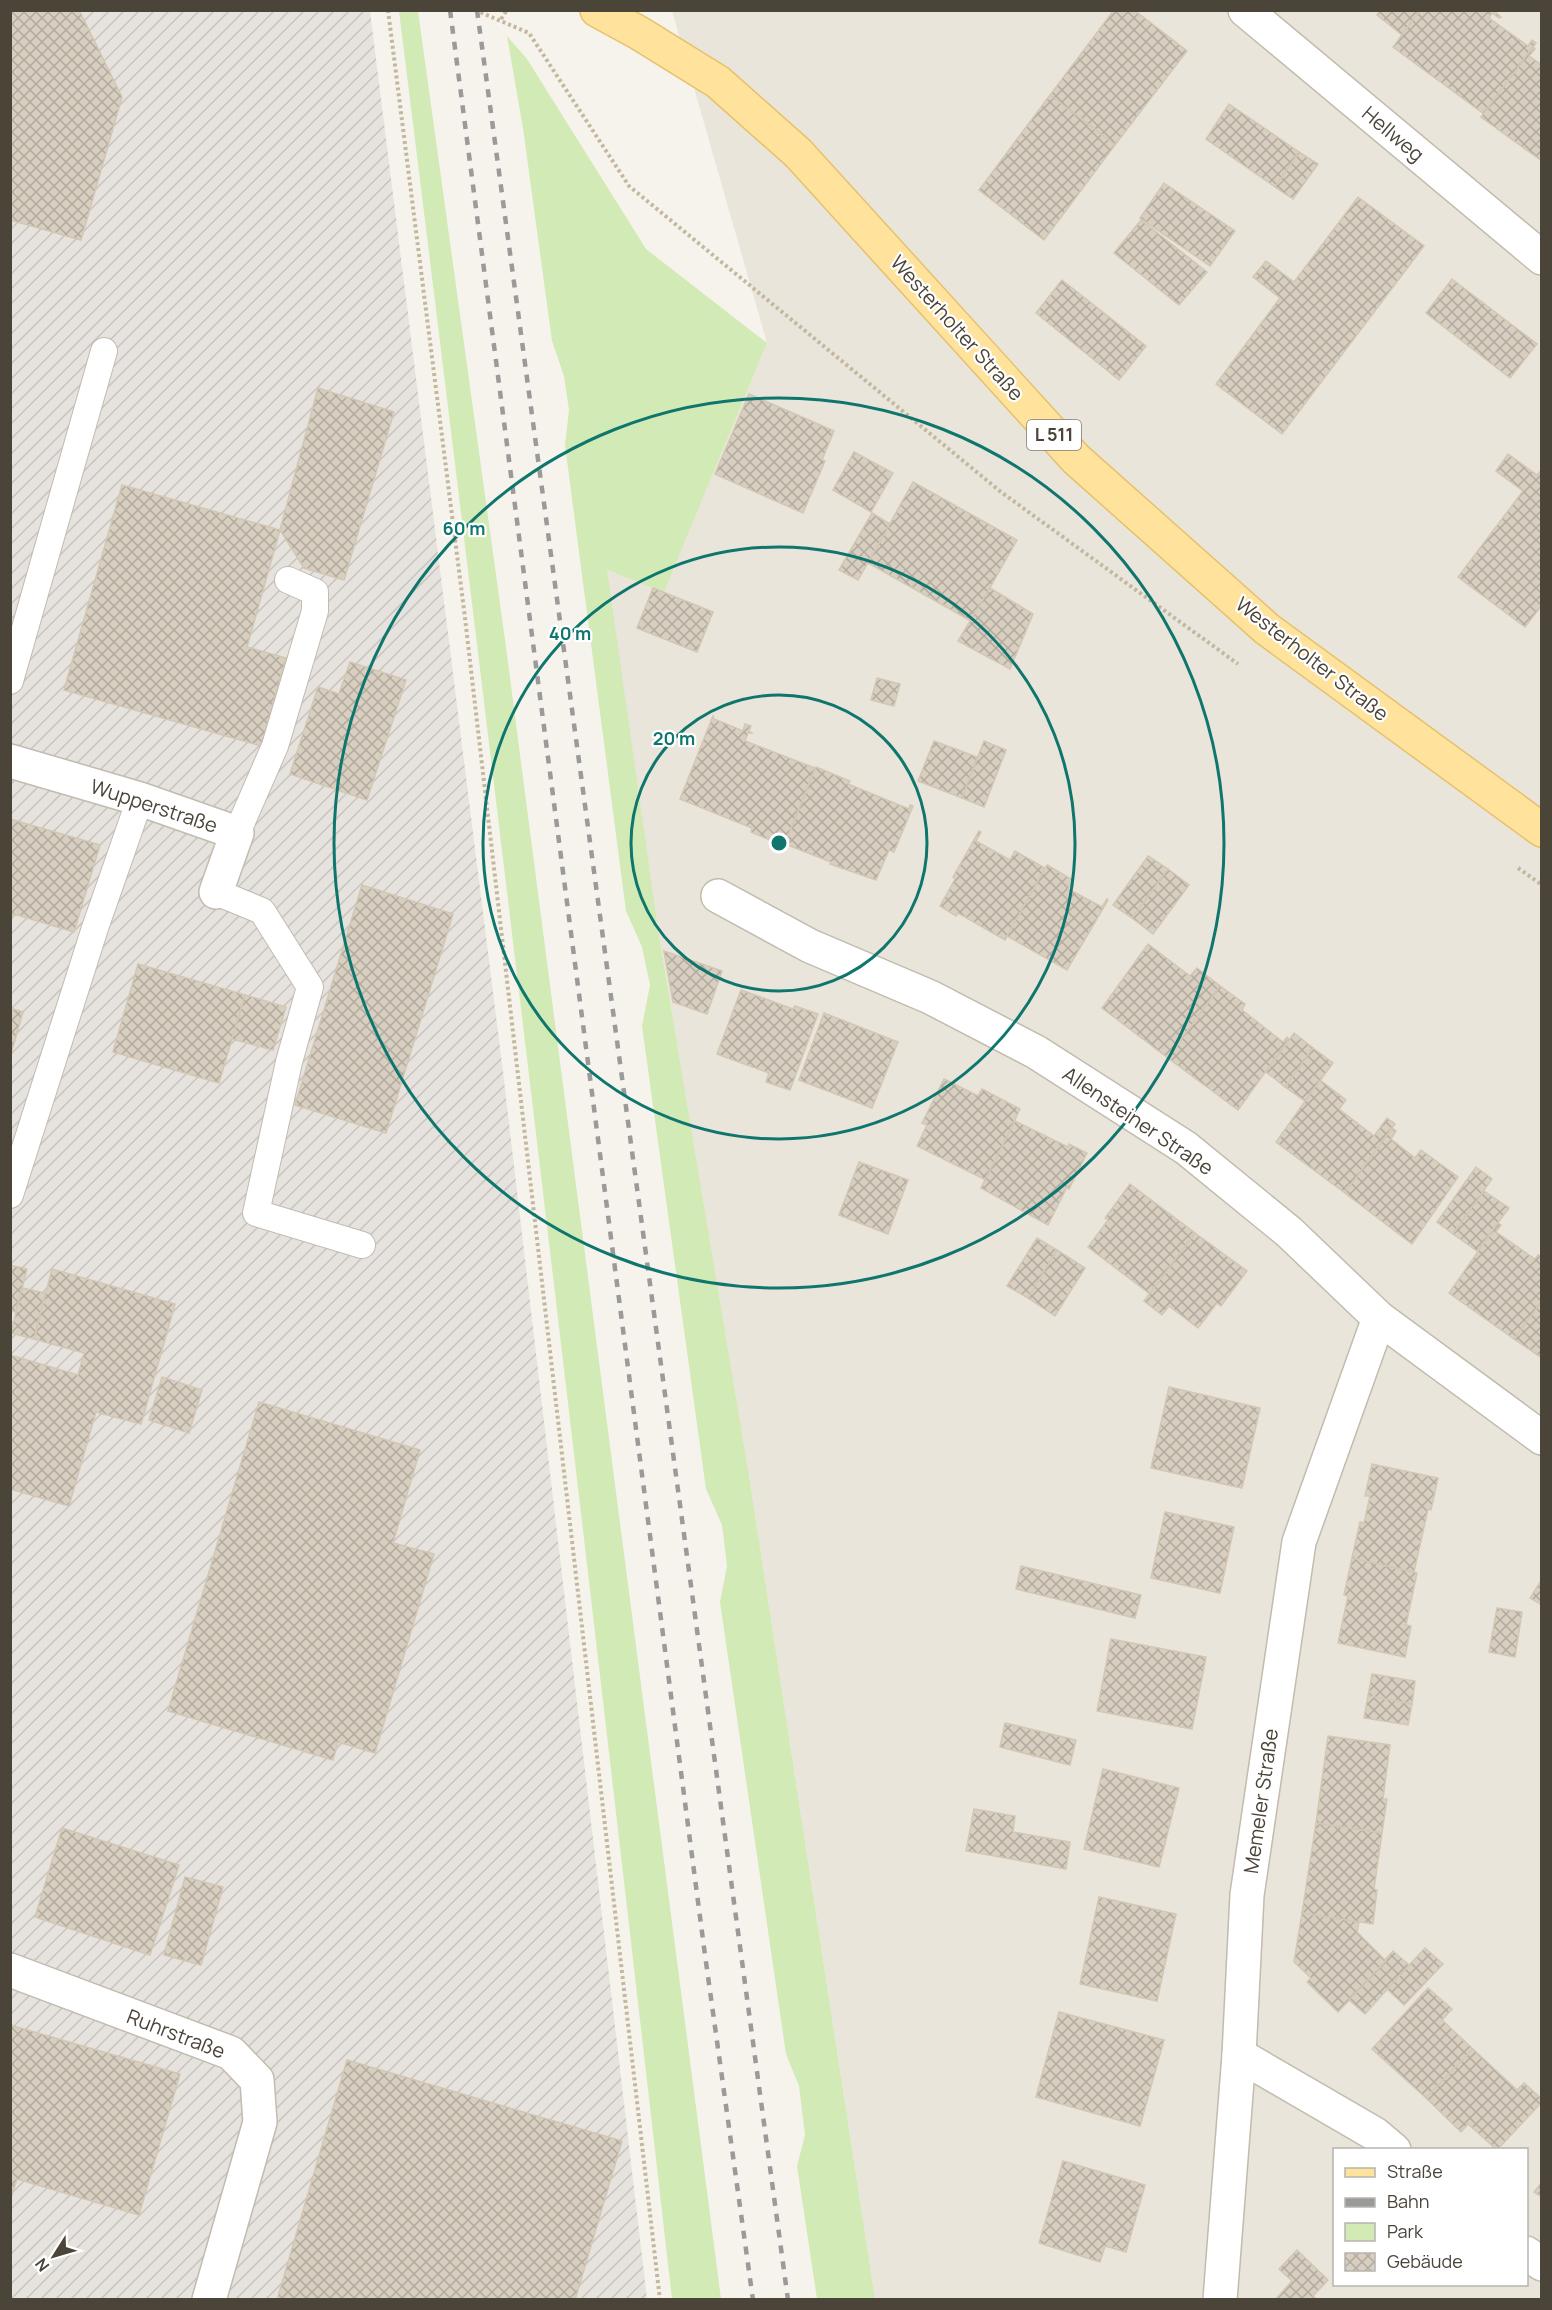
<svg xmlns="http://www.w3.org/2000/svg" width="1552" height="2310" font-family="Manrope,sans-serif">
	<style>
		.residential { fill: #eae5da; fill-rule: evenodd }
		.industrial { fill: url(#industrial-furrows) }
		.green { fill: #d2eab5 }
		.building { fill: url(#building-cross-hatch); stroke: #d3c7b4; stroke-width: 1.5 }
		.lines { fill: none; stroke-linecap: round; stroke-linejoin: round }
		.service-casing { stroke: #c2bbae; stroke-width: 28 }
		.minor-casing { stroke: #c2bbae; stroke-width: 36 }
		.primary-casing { stroke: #e6c16a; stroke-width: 36 }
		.path { stroke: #c4b79f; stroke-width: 4; stroke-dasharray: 3 3; stroke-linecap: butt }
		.service { stroke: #fff; stroke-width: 26 }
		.minor { stroke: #fff; stroke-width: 33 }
		.primary { stroke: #ffe39c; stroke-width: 33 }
		.rail { stroke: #9a9a9a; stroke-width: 4.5; stroke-dasharray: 8 8; stroke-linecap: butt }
		.ring { fill: none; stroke: #0f766e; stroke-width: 3 }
		.labels { text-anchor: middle; stroke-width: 4.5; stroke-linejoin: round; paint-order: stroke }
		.shield { fill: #fff; stroke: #817c74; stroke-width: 1.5 }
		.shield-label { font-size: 18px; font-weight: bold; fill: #4b4439 }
		.street-label { font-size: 20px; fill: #4b4439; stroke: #fff }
		.centre { fill: #0f766e; stroke: #fff; stroke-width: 3 }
		.ring-label { font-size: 18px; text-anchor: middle; font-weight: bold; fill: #0f766e; stroke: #fff; stroke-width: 4.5; stroke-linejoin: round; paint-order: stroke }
	</style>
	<defs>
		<pattern id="industrial-furrows" width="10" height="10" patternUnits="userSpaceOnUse" patternTransform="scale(1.5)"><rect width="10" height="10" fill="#e6e2dd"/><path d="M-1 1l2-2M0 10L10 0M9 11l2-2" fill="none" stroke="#c7c3be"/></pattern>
		<pattern id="building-cross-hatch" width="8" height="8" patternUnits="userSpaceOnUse" patternTransform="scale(1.5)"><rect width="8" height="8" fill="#d8cfc1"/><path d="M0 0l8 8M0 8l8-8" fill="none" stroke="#b1aa9e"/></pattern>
	</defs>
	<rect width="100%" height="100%" fill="#f6f3ec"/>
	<!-- residential -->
	<path class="residential" d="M672,11H1541V2299H875L748,1469L659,935L606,570L664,591L767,343ZM1334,2150H1526V2284H1334Z"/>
	<!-- industrial -->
	<path class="industrial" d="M11,11H370L503,1072L647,2299L11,2300Z"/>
	<!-- green -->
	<g class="green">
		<path d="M399,11H418L506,647L721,2299H672C585,1536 494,773 399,11Z"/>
		<path d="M507,36L527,59L646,249L767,343L664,592L607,570L659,935L748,1469L875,2299H817L797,2166L805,2135L799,2086L786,2054L720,1602L727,1566L722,1525L706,1489L642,1026L650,985L642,947L626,911L565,445L569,410L564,376L552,341L523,128Z"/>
	</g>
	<!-- building -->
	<g class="building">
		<path d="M10,10H79L122,97L81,240L10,220Z"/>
		<path d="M1114,10H1134L1187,51L1115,145L1050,95Z"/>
		<path d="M1380,10H1420L1402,35L1377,15Z"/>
		<path d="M1420,10H1493L1501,17L1499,18L1492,13L1489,18L1528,46L1532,40L1536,43L1484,114L1393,47Z"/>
		<path d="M1533,47L1535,49L1529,56L1542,65V161L1481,117Z"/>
		<path d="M1050,95L1115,145L1044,240L979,190Z"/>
		<path d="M1229,104L1299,152L1275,187L1206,139Z"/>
		<path d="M1299,152L1318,164L1293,199L1275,187Z"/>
		<path d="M1164,183L1235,231L1210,266L1140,218Z"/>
		<path d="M1358,197L1424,246L1282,434L1216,384L1280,298L1253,277L1266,261L1294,282Z"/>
		<path d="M1141,220L1207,272L1179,305L1114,253Z"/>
		<path d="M1452,279L1537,344L1510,378L1426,313Z"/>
		<path d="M1062,280L1146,346L1119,380L1036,313Z"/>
		<path d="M318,388L394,412L344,580L304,568L280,530Z"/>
		<path d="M749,394L834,431L822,460L825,461L803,513L715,474Z"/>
		<path d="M854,452L893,473L871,512L833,490Z"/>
		<path d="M1508,454L1537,475L1542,469V605L1525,627L1458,577L1523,491L1496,471Z"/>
		<path d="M913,482L1017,540L971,621L868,563Z"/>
		<path d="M122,485L280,530L247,647L286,658L261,746L64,690Z"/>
		<path d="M872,513L890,524L858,580L839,570Z"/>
		<path d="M653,588L713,612L697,652L637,628Z"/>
		<path d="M990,588L1033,614L1010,669L958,641Z"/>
		<path d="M350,662L406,680L367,800L290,774L318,687L339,694Z"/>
		<path d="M877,678L900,684L894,706L871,700Z"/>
		<path d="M713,716L714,719L743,731L745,724L751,726L749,731L752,733H748L745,741L815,768L784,846L751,832L752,828L680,799Z"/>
		<path d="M934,741L977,757L962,798L918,781Z"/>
		<path d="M984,741L1006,750L984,807L962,798Z"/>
		<path d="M816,767L850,781L848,784L909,809L910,805L913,806L894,852L889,850L876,880L830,864L831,862L785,844Z"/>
		<path d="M10,819L100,845L74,932L14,914L10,922Z"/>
		<path d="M979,831L981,832L976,841L1010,860L1015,851L1045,868L1005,940L958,913L956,916L940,906L955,879L953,877Z"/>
		<path d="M1148,856L1168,869L1132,918L1113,905Z"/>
		<path d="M1047,865L1073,880L1068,889L1102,907L1107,899L1108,900L1067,970L1007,936Z"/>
		<path d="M1168,869L1189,885L1153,934L1132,918Z"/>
		<path d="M362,885L453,914L386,1133L295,1105Z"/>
		<path d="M1148,944L1190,976L1197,968L1220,986L1168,1058L1102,1008Z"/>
		<path d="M664,951L722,971L707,1014L673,1002Z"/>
		<path d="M138,964L245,995L219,1083L113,1052Z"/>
		<path d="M1220,986L1245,1004L1242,1010L1283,1042L1287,1037L1289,1039L1238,1110L1168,1058Z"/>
		<path d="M741,990L793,1009L795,1006L818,1014L790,1090L766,1082L769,1073L717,1054Z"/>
		<path d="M245,995L286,1007L273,1050L232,1039Z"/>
		<path d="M10,1008L23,1012L10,1057Z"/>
		<path d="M824,1013L898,1042L872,1108L799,1080Z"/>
		<path d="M1294,1033L1313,1048L1285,1087L1266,1072Z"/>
		<path d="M1313,1048L1333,1063L1305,1101L1285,1087Z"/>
		<path d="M944,1079L978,1096L982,1089L1020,1109L986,1180L917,1146L927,1125L922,1123Z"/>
		<path d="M1320,1080L1346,1100L1339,1109L1374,1136L1387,1118L1395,1124L1345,1193L1276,1142Z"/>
		<path d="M1015,1121L1068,1147L1069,1144L1087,1153L1069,1189L1067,1187L1048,1225L981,1188Z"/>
		<path d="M1392,1128L1396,1131L1391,1139L1415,1158L1421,1150L1458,1177L1412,1244L1345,1193Z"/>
		<path d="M859,1162L908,1180L888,1234L839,1215Z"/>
		<path d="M1476,1167L1492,1179L1453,1234L1437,1222Z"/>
		<path d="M1130,1184L1195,1233L1150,1294L1088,1247L1108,1220L1105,1218Z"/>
		<path d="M1484,1191L1509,1208L1477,1251L1453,1234Z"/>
		<path d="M1498,1223L1501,1225L1496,1232L1535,1259L1538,1255L1542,1257V1301L1514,1339L1449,1293Z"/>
		<path d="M1195,1233L1247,1271L1221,1306L1217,1303L1198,1328L1169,1306L1162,1315L1144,1301Z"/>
		<path d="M1037,1238L1057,1250L1028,1298L1007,1286Z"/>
		<path d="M1057,1250L1085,1268L1055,1316L1028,1298Z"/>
		<path d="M10,1265L27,1269L16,1312L10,1311Z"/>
		<path d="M52,1269L175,1304L141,1424L96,1412L69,1506L10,1489V1355L78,1375L84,1353L34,1339Z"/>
		<path d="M22,1288L45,1293L34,1339L11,1333Z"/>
		<path d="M1542,1301V1358L1514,1339Z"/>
		<path d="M162,1377L202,1390L189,1433L149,1420Z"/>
		<path d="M1169,1387L1260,1408L1242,1488L1151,1468Z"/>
		<path d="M259,1402L420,1450L393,1543L434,1554L375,1753L338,1742L333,1760L168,1711Z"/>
		<path d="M1372,1464L1438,1478L1431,1510L1428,1509L1414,1572L1352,1558L1360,1522L1364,1523L1370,1496H1365Z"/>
		<path d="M1165,1512L1234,1527L1220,1593L1151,1578Z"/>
		<path d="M1352,1558L1417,1573L1406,1625L1411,1626L1405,1657L1338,1643L1348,1596L1344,1595Z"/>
		<path d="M1021,1566L1141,1595L1135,1618L1016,1589Z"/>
		<path d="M1542,1579V1605L1530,1598Z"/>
		<path d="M1497,1608L1522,1612L1515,1657L1489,1652Z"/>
		<path d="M1111,1639L1206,1657L1192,1729L1097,1711Z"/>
		<path d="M1372,1674L1415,1681L1412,1704L1368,1696Z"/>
		<path d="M1368,1696L1412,1704L1408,1725L1364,1718Z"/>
		<path d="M1005,1723L1076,1740L1070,1765L1000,1747Z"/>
		<path d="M1328,1736L1390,1745L1383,1799H1387L1382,1833L1316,1823Z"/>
		<path d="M1103,1769L1179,1788L1159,1867L1084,1849Z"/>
		<path d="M974,1809L1015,1816L1013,1832L1070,1842L1066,1869L966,1851Z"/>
		<path d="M1316,1823L1382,1833L1374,1889L1377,1890L1373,1924L1302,1913Z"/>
		<path d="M62,1828L179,1865L150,1955L35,1917Z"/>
		<path d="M185,1877L223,1887L201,1965L164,1955Z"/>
		<path d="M1099,1897L1176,1914L1157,2001L1080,1984Z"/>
		<path d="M1302,1913L1359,1922L1357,1932L1386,1961L1338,2012L1307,1982L1311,1978L1294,1962Z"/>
		<path d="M1425,1948L1443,1964L1404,2005L1387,1989Z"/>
		<path d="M1393,1951L1409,1965L1365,2014L1349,2000L1386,1961L1385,1960Z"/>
		<path d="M1428,1988L1452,2009L1442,2020L1473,2049L1426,2098L1372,2049Z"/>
		<path d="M1059,2012L1164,2040L1140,2126L1036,2097Z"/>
		<path d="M10,2025L180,2074L139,2215L17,2179L10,2201Z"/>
		<path d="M1473,2049L1517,2090L1524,2083L1542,2099V2102L1497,2150L1468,2124L1461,2132L1426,2098Z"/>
		<path d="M347,2060L622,2141L575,2300H277Z"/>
		<path d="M1063,2161L1145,2185L1126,2252L1105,2246L1100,2262L1039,2243Z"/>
		<path d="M1542,2182V2197L1534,2192Z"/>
		<path d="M1297,2250L1328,2280L1313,2296L1317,2300H1275L1292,2281L1279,2269Z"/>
	</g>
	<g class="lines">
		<!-- service casing -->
		<g class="service-casing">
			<g id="service">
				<path d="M10,681L104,351"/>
				<path d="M237,833L275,746L315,611V592L288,580"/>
				<path d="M216,892L262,911L310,987L289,1062L256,1213L362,1245"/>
				<path d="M10,1195L95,928L140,799"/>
			</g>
		</g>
		<!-- minor casing -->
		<g class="minor-casing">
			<g id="minor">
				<path d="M1245,10L1542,258"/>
				<path d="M10,761L140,799L237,833L216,892"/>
				<path d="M718,896L810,946L930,997L1036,1052L1186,1148L1289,1232L1379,1318L1542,1438"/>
				<path d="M10,1970L231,2053L257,2080L260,2122L209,2300"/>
				<path d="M1239,2055L1375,2134L1394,2150"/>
				<path d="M1526,2253L1542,2264"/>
				<path d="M1220,2300L1239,2055L1247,1895L1299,1542L1379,1318"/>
			</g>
		</g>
		<!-- primary casing -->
		<g class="primary-casing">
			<path id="primary" d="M597,10L639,33L718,82L798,153L1076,459L1267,629L1542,830"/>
		</g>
		<!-- path -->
		<g class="path">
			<path d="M388,10L465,618L660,2300"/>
			<path d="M475,10L529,33L629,186L1001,492L1238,664"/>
			<path d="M501,19L507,10"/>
			<path d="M1518,868L1542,885"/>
		</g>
		<!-- service -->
		<use href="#service" class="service"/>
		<!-- minor -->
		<use href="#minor" class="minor"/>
		<!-- primary -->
		<use href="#primary" class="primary"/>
		<!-- rail -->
		<g class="rail">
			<path d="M450,10L705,1955L753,2300"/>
			<path d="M477,10L788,2300"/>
		</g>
	</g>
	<!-- distance rings -->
	<g class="ring">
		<circle cx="779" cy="843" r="148"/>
		<circle cx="779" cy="843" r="296"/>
		<circle cx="779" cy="843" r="445"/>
	</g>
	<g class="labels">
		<!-- shield labels -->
		<rect class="shield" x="1027" y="420" width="54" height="30" rx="4.5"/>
		<g class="shield-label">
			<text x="1054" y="441">L 511</text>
		</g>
		<!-- street labels -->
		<g class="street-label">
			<text transform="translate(1393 134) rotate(40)" y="7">Hellweg</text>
			<text transform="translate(957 328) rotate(48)" y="7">Westerholter Straße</text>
			<text transform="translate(1312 659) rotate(38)" y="7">Westerholter Straße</text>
			<text transform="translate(154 806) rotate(18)" y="7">Wupperstraße</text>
			<text transform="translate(1138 1121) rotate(34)" y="7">Allensteiner Straße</text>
			<text transform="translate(1261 1801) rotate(-82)" y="7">Memeler Straße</text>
			<text transform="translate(176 2034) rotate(21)" y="7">Ruhrstraße</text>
		</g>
	</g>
	<circle cx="779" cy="843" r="9" class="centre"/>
	<g class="ring-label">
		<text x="464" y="535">60 m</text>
		<text x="570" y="640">40 m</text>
		<text x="674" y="745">20 m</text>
	</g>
	<!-- border -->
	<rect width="1552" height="2310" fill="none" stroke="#4b4439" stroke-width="24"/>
	<!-- legend -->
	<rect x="1333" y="2148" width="195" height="138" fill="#ffffff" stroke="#b7b4b0" stroke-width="1.5"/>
	<rect x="1345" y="2168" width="30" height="9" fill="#ffe39c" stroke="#b7b4b0" stroke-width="1.5"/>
	<text x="1387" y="2178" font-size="18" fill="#4b4439">Straße</text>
	<rect x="1345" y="2198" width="30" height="9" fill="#9a9a9a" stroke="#b7b4b0" stroke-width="1.5"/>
	<text x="1387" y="2208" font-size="18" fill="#4b4439">Bahn</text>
	<rect x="1345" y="2223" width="30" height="18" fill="#d2eab5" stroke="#b7b4b0" stroke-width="1.5"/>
	<text x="1387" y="2238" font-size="18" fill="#4b4439">Park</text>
	<rect x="1345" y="2253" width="30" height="18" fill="url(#building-cross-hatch)" stroke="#b7b4b0" stroke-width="1.5"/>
	<text x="1387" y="2268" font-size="18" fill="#4b4439">Gebäude</text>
	<!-- north arrow -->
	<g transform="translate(54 2256) rotate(233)" stroke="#ffffff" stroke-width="4.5" paint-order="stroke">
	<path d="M0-4.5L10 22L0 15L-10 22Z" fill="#4b4439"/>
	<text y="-9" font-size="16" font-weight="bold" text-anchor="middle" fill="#4b4439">N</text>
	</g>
</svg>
